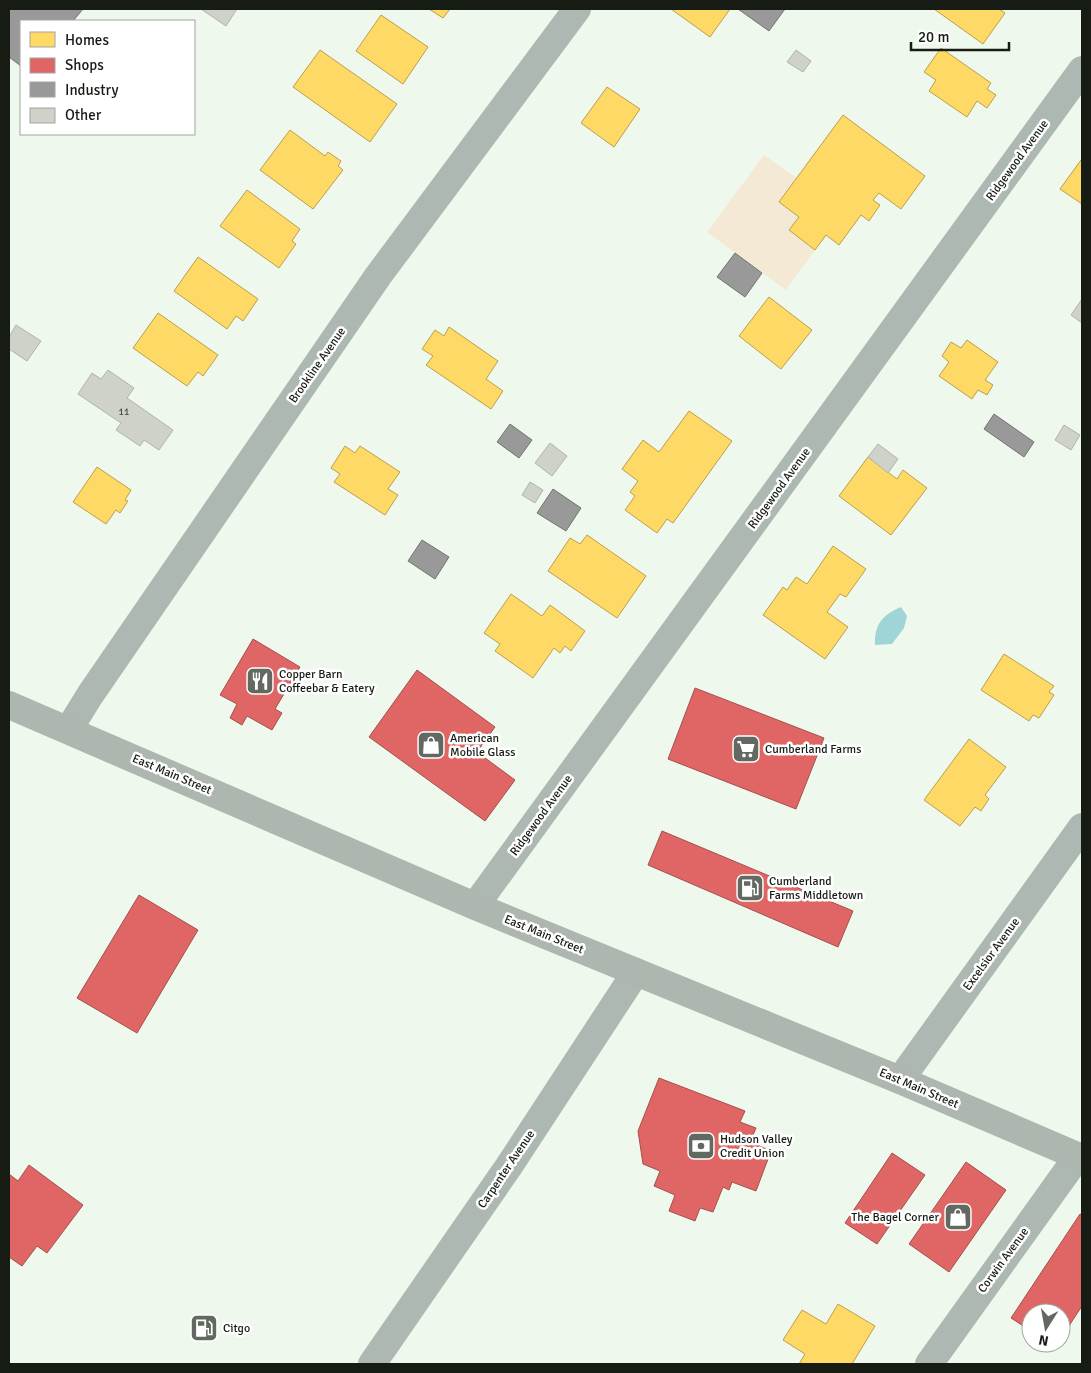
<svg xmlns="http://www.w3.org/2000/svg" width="1091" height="1373" font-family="Signika,sans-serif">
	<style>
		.green { fill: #f3e9d4 }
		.water { fill: #a0d5d7 }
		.homes { fill: #ffd966; stroke: #b9a04d }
		.shops { fill: #e06666; stroke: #a3504d }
		.industry { fill: #999; stroke: #727471 }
		.building { fill: #cfd2c8; stroke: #b0b3a9 }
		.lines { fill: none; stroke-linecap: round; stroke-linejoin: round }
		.minor { stroke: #aeb8b3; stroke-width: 28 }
		.secondary { stroke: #adb7b0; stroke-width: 28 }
		.labels { text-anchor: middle; stroke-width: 5; stroke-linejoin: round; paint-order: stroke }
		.number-label { font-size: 10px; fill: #444a41 }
		.street-label { font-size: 12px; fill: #161c14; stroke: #fff }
		.poi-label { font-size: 12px; fill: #161c14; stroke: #fff; text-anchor: start }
	</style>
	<rect width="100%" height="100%" fill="#eff8ec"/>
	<!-- green -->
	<path class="green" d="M764,155L797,178L779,202L799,217L789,230L815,250L786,290L707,232Z"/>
	<!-- water -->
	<path class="water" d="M901,607L907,616L904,628L892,644L875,645C874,625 882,615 901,607Z"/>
	<!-- homes -->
	<g class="homes">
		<path d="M429,9H450L443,18Z"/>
		<path d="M671,9H730L710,37Z"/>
		<path d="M934,9H999L1005,13L983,44Z"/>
		<path d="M381,15L428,47L403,84L356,51Z"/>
		<path d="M941,48L991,83L987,89L996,95L987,108L977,101L967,117L929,91L936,80L924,72Z"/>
		<path d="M320,50L397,104L370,142L293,87Z"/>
		<path d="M607,87L640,109L614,147L581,123Z"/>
		<path d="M843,115L925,176L901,209L879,193L873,200L880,205L869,221L861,215L839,245L826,235L815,250L789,230L799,217L779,202Z"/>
		<path d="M290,130L325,156L328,152L341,161L338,166L343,170L313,209L260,170Z"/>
		<path d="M1081,160L1082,161V204L1060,189Z"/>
		<path d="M247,190L300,229L292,241L296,244L279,268L220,226Z"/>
		<path d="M198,257L258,299L243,321L236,316L227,329L174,291Z"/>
		<path d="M769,297L812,330L781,369L739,336Z"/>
		<path d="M158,313L218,355L203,376L198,372L187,386L133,348Z"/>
		<path d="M449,327L498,361L486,379L503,391L491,409L426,365L433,356L422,349L435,330L444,336Z"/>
		<path d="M967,340L998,362L985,380L993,385L987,395L978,390L972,399L939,376L949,362L942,356L951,342L961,348Z"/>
		<path d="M689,411L732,441L673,523L667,519L657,533L625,510L635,496L630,492L638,481L622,469L643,440L659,452Z"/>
		<path d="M345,446L355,453L360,446L400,472L388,489L398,495L385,515L334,482L340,474L331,468Z"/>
		<path d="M868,457L897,479L903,470L927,488L891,535L839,496Z"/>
		<path d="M97,467L131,490L125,500L128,501L120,513L116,510L106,524L73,502Z"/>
		<path d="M587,535L646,576L617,618L548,571L570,538L580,544Z"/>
		<path d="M833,546L866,569L846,597L840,594L827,612L848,627L825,659L763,615L783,587L787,590L796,577L807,584Z"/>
		<path d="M511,594L542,616L550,605L585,631L571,651L565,646L560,653L554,648L533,678L495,651L500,644L484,633Z"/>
		<path d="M1004,654L1054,686L1049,692L1054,695L1039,718L1033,715L1029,721L981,690Z"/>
		<path d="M969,739L1006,767L985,795L989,799L981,811L975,807L960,826L924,800Z"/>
		<path d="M838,1304L875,1326L852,1364H799L805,1354L783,1340L802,1310L826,1324Z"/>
	</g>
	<!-- shops -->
	<g class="shops">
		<path d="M253,639L300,667L275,709L282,713L272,730L247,716L242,725L230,718L237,704L220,695Z"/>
		<path d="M417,670L495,727L477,752L515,780L485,821L369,737Z"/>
		<path d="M695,688L824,738L796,809L668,759Z"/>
		<path d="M662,831L853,911L838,947L648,865Z"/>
		<path d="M139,895L198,930L137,1033L77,998Z"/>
		<path d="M659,1078L745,1111L740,1122L756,1128L750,1142L771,1151L756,1191L732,1182L729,1190L723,1187L713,1212L700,1208L695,1221L669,1211L675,1195L654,1186L660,1171L643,1164L638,1131Z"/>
		<path d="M892,1153L925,1175L877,1244L845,1223Z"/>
		<path d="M966,1162L1006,1190L949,1272L909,1244Z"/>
		<path d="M29,1165L83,1205L47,1253L37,1246L22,1266L9,1257V1174L18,1181Z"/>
		<path d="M1080,1214L1082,1215V1306L1061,1338V1313H1031V1331L1011,1318Z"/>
	</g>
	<!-- industry -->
	<g class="industry">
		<path d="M9,9H83L73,21H21V66L9,57Z"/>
		<path d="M738,9H785L769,31Z"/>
		<path d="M735,253L762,273L745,297L717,277Z"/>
		<path d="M994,414L1034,442L1024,457L984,429Z"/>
		<path d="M510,424L532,440L519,458L497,442Z"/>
		<path d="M553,489L581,508L566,531L537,513Z"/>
		<path d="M422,540L449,557L435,579L408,561Z"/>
	</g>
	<!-- building -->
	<g class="building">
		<path d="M201,9H237L226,26Z"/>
		<path d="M796,50L811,61L803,72L787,62Z"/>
		<path d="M1082,299V323L1071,315Z"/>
		<path d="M16,325L41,341L27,361L9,349V337Z"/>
		<path d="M108,370L134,388L127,398L173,430L159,450L144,440L140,446L116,430L121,423L78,394L92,373L101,379Z"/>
		<path d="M1064,425L1080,435L1071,450L1055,440Z"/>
		<path d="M550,443L567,456L552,476L535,463Z"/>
		<path d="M878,444L898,459L888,473L868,457Z"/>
		<path d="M530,482L543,490L535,503L522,495Z"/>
	</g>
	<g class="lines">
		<!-- minor -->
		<g class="minor">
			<path d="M69,729L90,695L378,276L577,9"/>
			<path d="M475,906L1082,70"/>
			<path d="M900,1080L1082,827"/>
			<path d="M372,1364L509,1166L636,972"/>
			<path d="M929,1364L1078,1156"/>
		</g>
		<!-- secondary -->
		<path class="secondary" d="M9,705L475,906L900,1080L1082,1158"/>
	</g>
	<!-- icons -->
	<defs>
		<g id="restaurant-square" transform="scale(1.4375)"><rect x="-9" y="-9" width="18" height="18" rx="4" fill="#626960" stroke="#fff"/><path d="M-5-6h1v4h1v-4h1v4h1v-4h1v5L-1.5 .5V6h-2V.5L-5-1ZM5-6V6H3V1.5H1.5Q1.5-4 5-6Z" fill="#fff"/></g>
		<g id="shop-square" transform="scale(1.4375)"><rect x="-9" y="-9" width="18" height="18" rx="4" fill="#626960" stroke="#fff"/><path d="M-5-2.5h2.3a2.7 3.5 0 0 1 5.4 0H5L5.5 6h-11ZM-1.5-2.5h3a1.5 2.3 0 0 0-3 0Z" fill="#fff"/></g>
		<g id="supermarket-square" transform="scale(1.4375)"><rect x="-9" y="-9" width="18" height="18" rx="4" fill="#626960" stroke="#fff"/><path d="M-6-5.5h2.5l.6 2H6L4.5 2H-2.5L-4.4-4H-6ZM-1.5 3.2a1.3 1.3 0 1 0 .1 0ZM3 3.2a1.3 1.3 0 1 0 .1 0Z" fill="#fff"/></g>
		<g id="fuel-square" transform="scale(1.4375)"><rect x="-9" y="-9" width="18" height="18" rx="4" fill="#626960" stroke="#fff"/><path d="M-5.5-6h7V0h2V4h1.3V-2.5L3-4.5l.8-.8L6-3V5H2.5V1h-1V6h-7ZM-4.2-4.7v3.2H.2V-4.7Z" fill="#fff"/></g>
		<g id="bank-square" transform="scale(1.4375)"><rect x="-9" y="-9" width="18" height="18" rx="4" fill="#626960" stroke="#fff"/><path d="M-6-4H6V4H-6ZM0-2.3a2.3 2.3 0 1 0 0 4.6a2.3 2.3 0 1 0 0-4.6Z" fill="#fff"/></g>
	</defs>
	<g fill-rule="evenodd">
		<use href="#restaurant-square" x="260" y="681"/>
		<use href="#shop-square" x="431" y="745"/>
		<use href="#supermarket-square" x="746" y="749"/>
		<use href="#fuel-square" x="750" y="888"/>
		<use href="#bank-square" x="701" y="1146"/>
		<use href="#shop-square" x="958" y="1217"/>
		<use href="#fuel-square" x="204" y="1328"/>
	</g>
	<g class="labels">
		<!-- number labels -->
		<g class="number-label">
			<text x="124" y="415">11</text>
		</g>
		<!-- street labels -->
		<g class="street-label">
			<text transform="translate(1017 160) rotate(-54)" y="4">Ridgewood Avenue</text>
			<text transform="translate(317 365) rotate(-55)" y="4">Brookline Avenue</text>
			<text transform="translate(779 488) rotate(-54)" y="4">Ridgewood Avenue</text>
			<text transform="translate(172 774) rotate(23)" y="4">East Main Street</text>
			<text transform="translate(541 815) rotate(-54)" y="4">Ridgewood Avenue</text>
			<text transform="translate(544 934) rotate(22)" y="4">East Main Street</text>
			<text transform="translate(991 954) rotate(-54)" y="4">Excelsior Avenue</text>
			<text transform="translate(919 1088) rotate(23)" y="4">East Main Street</text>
			<text transform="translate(506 1169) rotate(-56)" y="4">Carpenter Avenue</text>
			<text transform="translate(1003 1260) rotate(-54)" y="4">Corwin Avenue</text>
		</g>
		<!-- poi labels -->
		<g class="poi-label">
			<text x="279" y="678">Copper Barn<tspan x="279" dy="14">Coffeebar &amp; Eatery</tspan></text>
			<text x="450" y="742">American<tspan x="450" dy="14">Mobile Glass</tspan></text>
			<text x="765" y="753">Cumberland Farms</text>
			<text x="769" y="885">Cumberland<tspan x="769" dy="14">Farms Middletown</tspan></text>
			<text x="720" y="1143">Hudson Valley<tspan x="720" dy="14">Credit Union</tspan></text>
			<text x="939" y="1221" text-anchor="end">The Bagel Corner</text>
			<text x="223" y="1332">Citgo</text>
		</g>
	</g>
	<!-- border -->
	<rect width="1091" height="1373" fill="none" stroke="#161c14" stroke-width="20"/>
	<!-- legend -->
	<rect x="20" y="20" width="175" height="115" fill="#ffffff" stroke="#a2a4a1"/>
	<rect x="30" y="32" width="25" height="15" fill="#ffd966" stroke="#a2a4a1"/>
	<text x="65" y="45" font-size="15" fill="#161c14">Homes</text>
	<rect x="30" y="58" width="25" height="15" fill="#e06666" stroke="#a2a4a1"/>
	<text x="65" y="70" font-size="15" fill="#161c14">Shops</text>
	<rect x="30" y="82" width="25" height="15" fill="#999999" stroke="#a2a4a1"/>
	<text x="65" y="95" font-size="15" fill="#161c14">Industry</text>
	<rect x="30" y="108" width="25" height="15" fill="#cfd2c8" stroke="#a2a4a1"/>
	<text x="65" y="120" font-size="15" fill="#161c14">Other</text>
	<!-- north arrow -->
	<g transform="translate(1046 1328) rotate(191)"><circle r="24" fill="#ffffff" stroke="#a2a4a1"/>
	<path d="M0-4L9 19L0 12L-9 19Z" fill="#626960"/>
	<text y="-8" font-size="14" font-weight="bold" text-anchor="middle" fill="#161c14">N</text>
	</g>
	<!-- scale -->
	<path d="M911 42v8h98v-8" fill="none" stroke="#161c14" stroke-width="2.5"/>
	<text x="918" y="42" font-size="15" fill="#161c14" stroke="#ffffff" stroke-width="4" paint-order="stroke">20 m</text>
</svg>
